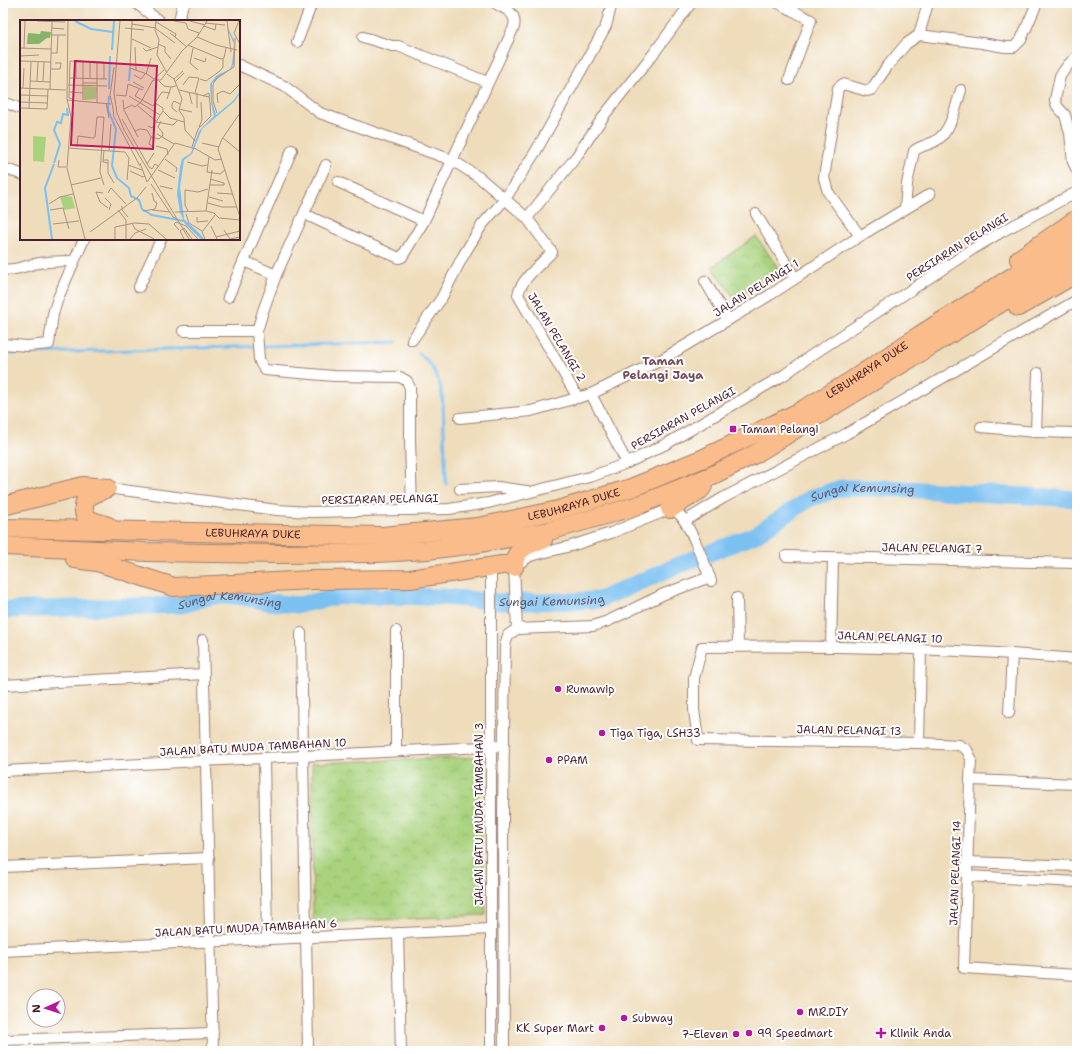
<svg xmlns="http://www.w3.org/2000/svg" width="1080" height="1054" font-family="'Shantell Sans',sans-serif">
	<style>
		.park { fill: url(#park-crowns); stroke: #7a7854 }
		.lines { fill: none; stroke-linecap: round; stroke-linejoin: round }
		.stream { stroke: #7ac0f1; stroke-width: 3 }
		.river { stroke: #7ac0f1; stroke-width: 17 }
		.minor-casing { stroke: #9c7e72; stroke-width: 12 }
		.motorway-casing { stroke: #9c7e72; stroke-width: 20 }
		.minor { stroke: #fff; stroke-width: 10 }
		.motorway { stroke: #f9bc8a; stroke-width: 18 }
		.poi-dot { fill: #b5179e; stroke: #fff; stroke-width: 1.5 }
		.labels { text-anchor: middle; stroke-width: 4; stroke-linejoin: round; paint-order: stroke }
		.street-label { font-size: 11px; fill: #4a1f2b; stroke: #fff }
		.poi-label { font-size: 11px; fill: #4a1f2b; stroke: #fff; text-anchor: start }
		.neighbourhood-label { font-size: 12px; font-weight: bold; fill: #794c5b; stroke: #fff }
		.water-label { font-size: 12px; font-style: italic; fill: #5b5770; stroke: #fff }
		.inset-river { fill: none; stroke: #7ac0f1; stroke-width: 2 }
		.inset-road { fill: none; stroke: #ac9081; stroke-width: 1 }
		.view { fill: #c2185b; fill-opacity: 0.15; stroke: #c2185b; stroke-width: 2 }
		.inset-edge { fill: none; stroke: #4a1f2b; stroke-width: 2 }
	</style>
	<defs>
		<pattern id="park-crowns" width="20" height="18" patternUnits="userSpaceOnUse"><rect width="20" height="18" fill="#a9d27d"/><path d="M2 6a3 3 0 1 1 6 0M12 15a3 3 0 1 1 6 0" fill="none" stroke="#93b46c"/></pattern>
	</defs>
	<rect width="100%" height="100%" fill="#fff"/>
	<filter id="ink" filterUnits="userSpaceOnUse"><feTurbulence type="fractalNoise" baseFrequency=".025" numOctaves="2"/><feDisplacementMap in="SourceGraphic" scale="8" xChannelSelector="R" yChannelSelector="G"/><feConvolveMatrix kernelMatrix="1 2 1 2 8 2 1 2 1" color-interpolation-filters="sRGB"/></filter>
	<filter id="wash" filterUnits="userSpaceOnUse"><feTurbulence type="fractalNoise" baseFrequency=".012" numOctaves="4" result="noise"/><feDisplacementMap in="SourceGraphic" scale="16" xChannelSelector="R" yChannelSelector="G"/><feGaussianBlur stdDeviation="0.9" result="paint"/><feColorMatrix in="noise" values="0 0 0 0 0 0 0 0 0 0 0 0 0 0 0 0 0 1.4 0 .05"/><feComposite in="paint" operator="in"/></filter>
	<g filter="url(#wash)">
		<rect width="100%" height="100%" fill="#eedcba"/>
		<!-- park -->
		<g class="park">
			<path d="M756,236L779,269L736,300L712,267Z"/>
			<path d="M476,757L486,915L313,923L312,763Z"/>
		</g>
		<g class="lines">
			<!-- stream -->
			<g class="stream">
				<path d="M419,353C445,375 443,400 444,432C445,449 445,467 446,484"/>
				<path d="M3,354L396,342"/>
			</g>
			<!-- river -->
			<path class="river" id="s1" d="M3,610L182,605L212,596H238L268,602L298,605L341,596L444,597L498,602H536L599,600L674,567L755,535L811,498L841,488H886L1077,499"/>
		</g>
	</g>
	<g filter="url(#ink)">
		<g class="lines">
			<!-- minor casing -->
			<g class="minor-casing">
				<g id="minor">
					<path d="M136,3L159,21"/>
					<path d="M778,3L811,20L789,80"/>
					<path d="M179,21L182,7L185,3"/>
					<path d="M919,35L928,3"/>
					<path d="M363,37L392,46H398L487,82"/>
					<path d="M297,42L312,3"/>
					<path d="M1077,56L1068,65L1060,76L1055,100L1057,106L1065,115L1070,133L1073,162L1077,170"/>
					<path d="M239,65L284,86L320,113L452,160L480,178L527,218L552,252C542,263 520,280 518,295L578,398"/>
					<path d="M3,104H9L21,109"/>
					<path d="M326,165L276,275L263,311L257,331L259,359L261,364L265,370L334,376L400,377L407,381L410,388V440L412,510"/>
					<path d="M3,168L21,174"/>
					<path d="M338,182L424,221"/>
					<path d="M905,209L907,184L914,151C921,145 930,145 937,140C951,131 956,106 961,90"/>
					<path d="M756,214L795,278"/>
					<path d="M311,217L399,258L402,257L424,221L514,27C517,12 506,10 495,3"/>
					<path d="M527,218L576,157L606,113L654,53L691,3"/>
					<path d="M860,236L828,192L824,178L838,88L843,84L867,91L871,90L886,68L906,44L919,35L982,43L1005,47H1014L1021,40L1037,3"/>
					<path d="M244,261L276,275"/>
					<path d="M3,269C14,271 22,267 34,264C47,261 60,261 74,261"/>
					<path d="M705,281L728,320"/>
					<path d="M139,287L161,239"/>
					<path d="M228,297L292,150"/>
					<path d="M183,331H257"/>
					<path d="M412,340L441,299L463,256L482,225L505,199L536,151L606,26L612,3"/>
					<path d="M3,344L27,346L49,344L53,314L58,298L84,239"/>
					<path d="M591,394L627,463"/>
					<path d="M460,418L531,411L591,394L661,360L728,320L770,295L860,236L930,194"/>
					<path d="M981,427L1036,432L1077,433"/>
					<path d="M1036,432L1038,373"/>
					<path d="M107,488L277,510L311,512L449,509L488,503L593,476L627,463L668,443L784,375L809,357L973,249L1003,231L1077,192"/>
					<path d="M460,489L498,487L527,491"/>
					<path d="M685,521L723,498L846,434L1077,300"/>
					<path d="M786,556L1077,563"/>
					<path d="M737,598L738,646"/>
					<path d="M517,629L593,626L608,621L664,594L710,577"/>
					<path d="M301,633L308,1051"/>
					<path d="M203,640L213,1051"/>
					<path d="M831,647L833,558"/>
					<path d="M1077,659C953,648 827,645 702,647L694,678V710L698,740L919,743L959,745L967,750L971,759L970,780L964,968L1077,975"/>
					<path d="M3,685L204,674"/>
					<path d="M1009,713L1012,654"/>
					<path d="M919,743L921,650"/>
					<path d="M396,751V631"/>
					<path d="M264,758L267,939"/>
					<path d="M3,771L503,746"/>
					<path d="M970,780L1077,784"/>
					<path d="M968,862L1077,866"/>
					<path d="M3,867L209,858"/>
					<path d="M967,876L1077,882"/>
					<path d="M398,933L401,1051"/>
					<path d="M3,951L491,929"/>
					<path d="M3,1040L213,1033"/>
					<path d="M491,1051V576"/>
					<path d="M504,1051L503,818L505,646L508,635L517,629L514,567L530,556L571,546L611,533L670,509C672,510 676,511 678,513C689,522 706,567 711,581"/>
				</g>
			</g>
			<!-- motorway casing -->
			<g class="motorway-casing">
				<g id="motorway">
					<path d="M1019,259L1077,219"/>
					<path d="M1018,307L1077,273"/>
					<path d="M107,488C102,491 95,493 90,496C86,498 84,502 84,507C82,521 97,522 108,526"/>
					<path d="M3,506L83,486L107,488"/>
					<path d="M670,509L700,490L703,486"/>
					<path id="s2" d="M3,528L382,536L478,527L554,511L631,488L704,458L799,412L851,381L920,335L1077,236"/>
					<path d="M3,546L146,552L276,554L378,553L427,550L475,544L549,531L636,506L711,476L755,454L1077,256"/>
					<path d="M75,559L97,562L174,587L312,580L410,579L502,565H509L514,567C514,549 528,544 543,540"/>
				</g>
			</g>
			<!-- minor -->
			<use href="#minor" class="minor"/>
			<!-- motorway -->
			<use href="#motorway" class="motorway"/>
		</g>
	</g>
	<!-- markers -->
	<g class="poi-dot">
		<rect x="729" y="425" width="8" height="8" rx="2"/>
		<circle cx="558" cy="689" r="4"/>
		<circle cx="602" cy="733" r="4"/>
		<circle cx="549" cy="760" r="4"/>
		<circle cx="800" cy="1012" r="4"/>
		<circle cx="624" cy="1018" r="4"/>
		<circle cx="602" cy="1028" r="4"/>
		<circle cx="749" cy="1033" r="4"/>
		<path d="M879 1027h4v4h4v4h-4v4h-4v-4h-4v-4h4z"/>
		<circle cx="736" cy="1034" r="4"/>
	</g>
	<g class="labels">
		<!-- street labels -->
		<g class="street-label">
			<text transform="translate(957 247) rotate(-32)" y="4">PERSIARAN PELANGI</text>
			<text transform="translate(756 288) rotate(-32)" y="4">JALAN PELANGI 1</text>
			<text transform="translate(557 337) rotate(59)" y="4">JALAN PELANGI 2</text>
			<text dy="4" stroke="none"><textPath href="#s2" startOffset="898">LEBUHRAYA DUKE</textPath></text>
			<text transform="translate(683 418) rotate(-29)" y="4">PERSIARAN PELANGI</text>
			<text transform="translate(380 499) rotate(-1)" y="4">PERSIARAN PELANGI</text>
			<text dy="4" stroke="none"><textPath href="#s2" startOffset="574">LEBUHRAYA DUKE</textPath></text>
			<text dy="4" stroke="none"><textPath href="#s2" startOffset="250">LEBUHRAYA DUKE</textPath></text>
			<text transform="translate(932 548) rotate(1)" y="4">JALAN PELANGI 7</text>
			<text transform="translate(890 637) rotate(2)" y="4">JALAN PELANGI 10</text>
			<text transform="translate(849 730) rotate(1)" y="4">JALAN PELANGI 13</text>
			<text transform="translate(253 747) rotate(-3)" y="4">JALAN BATU MUDA TAMBAHAN 10</text>
			<text transform="translate(479 814) rotate(-90)" y="4">JALAN BATU MUDA TAMBAHAN 3</text>
			<text transform="translate(955 873) rotate(-88)" y="4">JALAN PELANGI 14</text>
			<text transform="translate(246 928) rotate(-3)" y="4">JALAN BATU MUDA TAMBAHAN 6</text>
		</g>
		<!-- poi labels -->
		<g class="poi-label">
			<text x="741" y="433">Taman Pelangi</text>
			<text x="566" y="693">Rumawip</text>
			<text x="610" y="737">Tiga Tiga, LSH33</text>
			<text x="557" y="764">PPAM</text>
			<text x="808" y="1016">MR.DIY</text>
			<text x="632" y="1022">Subway</text>
			<text x="594" y="1032" text-anchor="end">KK Super Mart</text>
			<text x="757" y="1037">99 Speedmart</text>
			<text x="890" y="1037">Klinik Anda</text>
			<text x="728" y="1038" text-anchor="end">7-Eleven</text>
		</g>
		<!-- neighbourhood labels -->
		<g class="neighbourhood-label">
			<text x="663" y="365">Taman<tspan x="663" dy="14">Pelangi Jaya</tspan></text>
		</g>
		<!-- water labels -->
		<g class="water-label">
			<text dy="4" stroke="none"><textPath href="#s1" startOffset="888">Sungai Kemunsing</textPath></text>
			<text dy="4" stroke="none"><textPath href="#s1" startOffset="552">Sungai Kemunsing</textPath></text>
			<text dy="4" stroke="none"><textPath href="#s1" startOffset="228">Sungai Kemunsing</textPath></text>
		</g>
	</g>
	<!-- overview -->
	<g transform="translate(20 20)">
		<rect width="220" height="220" fill="#eedcba"/>
		<path d="M13,116L26,117L24,142L13,141ZM47,176L52,177L55,188L44,190L40,177Z" fill="#a9d27d"/>
		<path d="M21,11L31,12L30,18H27L19,24H7L8,13L20,14Z" fill="#86b46c"/>
		<path d="M64,66L77,67L76,79L64,80Z" fill="#a9d27d"/>
		<path d="M208,1V8L214,20V43L212,48L192,63V81L196,95L214,80L220,71V73L215,81L182,109L172,134L164,140L160,167L164,199L179,213L184,219H181L165,204L160,192L157,174L160,147L162,139L171,133L179,111L194,96L191,83L190,64L196,56L210,49L212,44L214,24L208,10Z" fill="#7ac0f1"/>
		<path class="inset-river" d="M55,1L71,9L93,12M92,30L94,1M109,61L110,48M89,69L90,36M89,76L88,90L96,109L92,146L97,158L109,168L111,176L119,180L122,189L132,195L164,201M34,143L40,124L34,110L37,102L41,103L43,94L48,95L47,88M32,219L25,168L34,144"/>
		<path class="inset-road" d="M17,1L45,2M48,1L47,79L51,97L47,148L65,219M100,1L94,73L97,93L104,110L169,219M112,1L110,48L127,54L134,59M136,1L135,10L139,20L137,35L147,53M154,1L166,3L168,9L179,13M170,1L185,5M207,1L211,32M219,1L214,13L220,24M136,2L156,14L155,17M185,3L205,5M112,4L136,8M184,6L195,10L196,4M32,8L44,9M105,8L124,10M135,8L155,23M150,13L167,27M31,15H46M177,17L196,25L217,30M112,19L131,28M138,24L145,27V32L151,39M168,25L201,39L204,38L206,28M115,27L116,50M0,28L31,29M4,28L5,1M123,28L126,31L138,27M173,28L170,43L178,50M31,33H37L38,15M0,36L19,35M174,38L185,42L186,38M0,41L31,42M31,49H40L41,43H35M126,54L131,38M147,54L154,59L162,79L159,90L164,98L165,110L175,121M114,55L121,59L125,54M49,58L87,59M56,58V41M70,58V41M134,59L144,50M154,59L163,51M180,59L186,61L200,51L203,47V39M10,61L30,62M17,61L18,42M23,61L24,42M139,61L144,66L151,67M113,62L124,68M155,62L164,53M63,63H77M48,65L87,66M163,65L169,57L179,58L175,73M0,68L46,70M3,68L4,48M30,69L32,2M119,69L115,76L133,86L142,72L150,73M159,70L189,77M49,72L63,73M169,72L172,84M177,73V88M0,75L28,76M96,75L106,76L108,64L123,70M109,76L140,95M52,79L49,78L50,41L84,42V59M147,79L151,67L156,66M47,80L91,84M63,80V41M103,80L104,90L118,117M0,82L28,83M77,82V42M86,83L89,98M135,83L143,88V91M198,83L197,74L203,71L210,74L220,64M118,86L136,101M0,88L27,89L28,69M93,88L94,97L120,146M93,88L90,75L94,47M9,89L11,42M104,89L112,85L115,87L121,82L133,60H141L162,31L177,17L187,1M159,89L172,92M157,92L152,88V84L154,81L160,84M197,93L193,81V64L197,58L214,47L215,18M220,93L202,119L198,129L220,197M102,99L129,147M141,101L138,107L143,113L142,117M136,102L153,105L157,101M128,106L132,108L143,91L150,98L164,102M179,107L182,100L181,82M115,111L120,109L127,110L131,117L139,119L141,117M137,114L154,124M131,117L129,124L134,128M73,118L75,117L77,97H84L80,152L84,165M203,118L220,132M182,123L199,127M136,126L147,129L148,135M57,127L58,116L73,118M172,127L178,109L191,96L189,73L183,76M48,128L105,132L109,138L107,160M84,130L83,142L88,143M89,131L91,104M189,137L187,152L200,154L205,150M145,139L157,148L156,152M39,140L38,147H46M83,140H88V153L94,163M167,142L182,146L188,145M120,143L127,162M127,144L134,133M108,145L122,150M129,147L132,149L135,144L138,146M138,150L155,158M110,151L123,157L125,156M190,159L204,163M127,162L155,123L176,129L195,140L202,139M131,164L153,197L157,199M51,165L81,158M189,165H204V163M140,166L153,169M83,173L76,172L80,182L88,188M88,173L91,168L106,184M197,173L212,174M189,177L203,181M85,178L91,184L89,190M188,183L202,187H217M29,184L40,177L53,174M102,186V190L108,197M30,190L43,188L49,209M98,190L106,200V219M132,190L150,192M123,191L135,189L137,183L134,181L132,173M168,191L165,185V170L178,172L188,169M186,191L192,150M155,192L186,191L194,193L199,198L220,200M166,194L169,203L182,211M177,197V202L188,201M112,203L115,209L134,219M33,204L59,201M191,206L197,219M164,208L172,219M159,210L154,204L156,202L166,206L178,219M204,210L210,219L220,217M70,212L117,178L126,167M196,217L220,211M95,219V207L114,203L129,204L146,219M110,219L115,213L126,209M164,219L160,211L164,208M185,219L182,212L195,195"/>
		<path class="view" d="M55,41L137,46L133,129L51,125Z"/>
		<rect width="220" height="220" class="inset-edge"/>
	</g>
	<!-- margin -->
	<rect width="1080" height="1054" fill="none" stroke="#fff" stroke-width="16"/>
	<!-- north arrow -->
	<g transform="translate(46 1008) rotate(267)"><circle r="19" fill="#ffffff" stroke="#b7a5aa"/>
	<path d="M0-3L7 15L0 10L-7 15Z" fill="#b5179e"/>
	<text y="-6" font-size="11" font-weight="bold" text-anchor="middle" fill="#4a1f2b">N</text>
	</g>
</svg>
